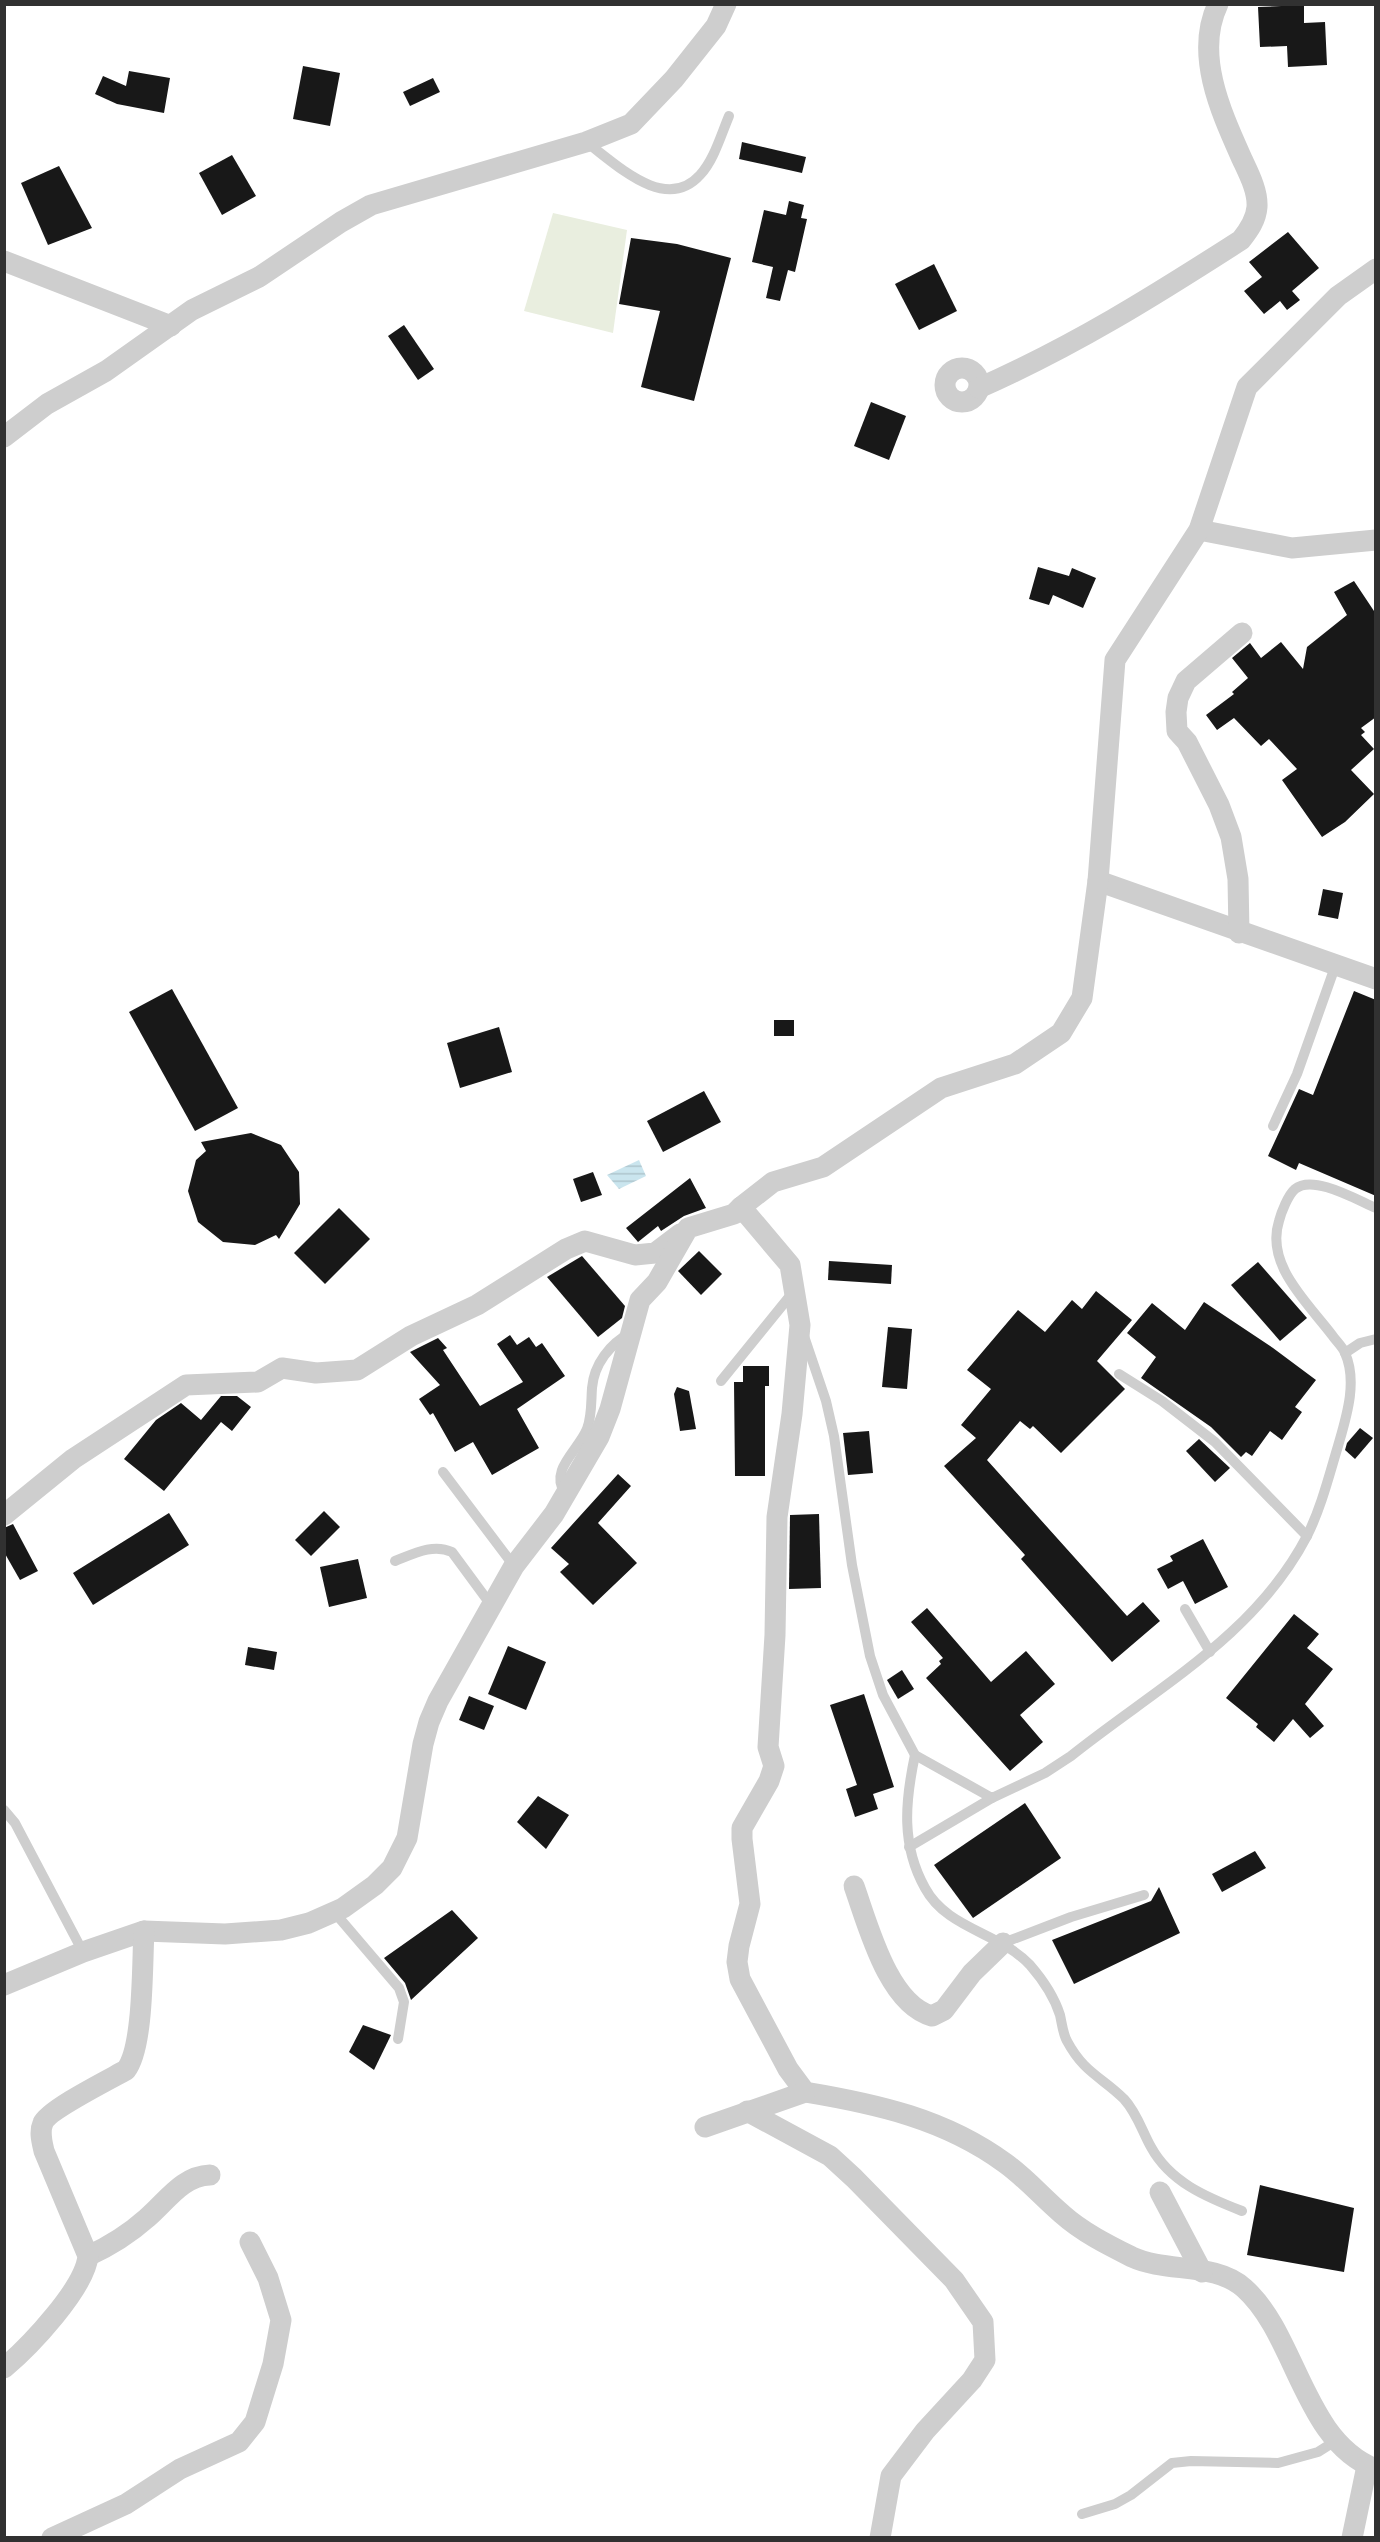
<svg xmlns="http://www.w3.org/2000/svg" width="1380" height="2542" font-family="Cabin,sans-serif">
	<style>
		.green { fill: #e9eedf }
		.water { fill: url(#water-rules) }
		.building { fill: #181818 }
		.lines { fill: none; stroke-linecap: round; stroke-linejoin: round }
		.lane { stroke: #cecece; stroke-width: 10 }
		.street { stroke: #cecece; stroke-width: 21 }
	</style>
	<defs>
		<pattern id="water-rules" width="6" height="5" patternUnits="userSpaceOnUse" patternTransform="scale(1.5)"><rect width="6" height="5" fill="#cae5ee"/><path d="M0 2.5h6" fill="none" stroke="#aec5cd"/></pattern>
	</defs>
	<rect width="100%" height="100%" fill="#fff"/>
	<!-- green -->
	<path class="green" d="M553,213L627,230L613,333L524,311Z"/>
	<!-- water -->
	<path class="water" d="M639,1160L646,1176L619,1189L607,1175Z"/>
	<!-- building -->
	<g class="building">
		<path d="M1304,5V23L1325,22L1327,65L1288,67L1287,46L1260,47L1258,7Z"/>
		<path d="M303,66L340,73L330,126L293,119Z"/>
		<path d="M129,71L170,78L164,113L117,104L95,94L103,76L126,86Z"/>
		<path d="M433,78L440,92L410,106L403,92Z"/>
		<path d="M742,142L806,157L802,173L739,159Z"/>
		<path d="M232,155L256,196L222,215L199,173Z"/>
		<path d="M59,166L92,228L48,245L21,183Z"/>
		<path d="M789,201L804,205L801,218L807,219L795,272L788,270L780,301L766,298L773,267L752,262L764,210L786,215Z"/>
		<path d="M1288,232L1319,268L1292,291L1300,300L1287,310L1280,301L1264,314L1244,291L1262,277L1249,262Z"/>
		<path d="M631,238L677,244L731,258L694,401L641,387L660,311L619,304Z"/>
		<path d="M934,264L957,311L919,330L895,284Z"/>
		<path d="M404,325L434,369L418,380L388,336Z"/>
		<path d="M871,402L906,416L889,460L854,446Z"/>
		<path d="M1038,567L1069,576L1072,568L1096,578L1083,608L1053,595L1049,605L1029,599Z"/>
		<path d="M1354,581L1376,614V717L1361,728L1365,732L1361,735L1374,749L1351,770L1374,794L1345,822L1322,837L1282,780L1297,769L1269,739L1261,746L1234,718L1217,730L1206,715L1234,694L1232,692L1248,678L1232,658L1250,643L1261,658L1281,642L1303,669L1307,647L1347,615L1334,592Z"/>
		<path d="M1323,889L1343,893L1338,919L1318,915Z"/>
		<path d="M172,989L238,1108L195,1131L129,1012Z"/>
		<path d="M1354,991L1376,1000V1196L1299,1163L1296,1170L1268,1156L1299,1089L1313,1095Z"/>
		<rect x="774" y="1020" width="20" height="16"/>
		<path d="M499,1027L512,1072L460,1088L447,1043Z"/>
		<path d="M704,1091L721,1122L663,1152L647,1121Z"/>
		<path d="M251,1133L281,1145L299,1172L300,1204L279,1239L276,1235L255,1245L223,1242L198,1222L188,1191L196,1160L206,1151L201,1142Z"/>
		<path d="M593,1172L602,1195L581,1202L573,1179Z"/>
		<path d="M690,1178L706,1208L684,1216L661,1231L658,1226L638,1242L626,1228Z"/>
		<path d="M339,1208L370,1239L325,1284L294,1253Z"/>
		<path d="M699,1251L722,1274L701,1295L678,1271Z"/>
		<path d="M582,1256L625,1306L622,1318L598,1337L547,1277Z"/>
		<path d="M829,1261L892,1265L891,1284L828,1280Z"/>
		<path d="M1258,1262L1307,1318L1280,1341L1231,1285Z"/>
		<path d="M1096,1291L1132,1320L1097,1361L1125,1389L1061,1453L1033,1426L1030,1429L1020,1421L987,1460L1127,1616L1143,1602L1160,1621L1112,1662L1021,1559L1025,1555L944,1466L976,1438L961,1425L991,1389L967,1370L1018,1310L1045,1332L1072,1300L1082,1309Z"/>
		<path d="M1204,1302L1273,1348L1316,1380L1295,1407L1302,1412L1282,1440L1270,1431L1252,1456L1246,1452L1241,1457L1211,1427L1141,1378L1156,1357L1127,1333L1152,1303L1185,1330Z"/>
		<path d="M888,1327L912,1329L907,1389L882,1387Z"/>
		<path d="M510,1335L517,1345L529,1337L536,1347L542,1343L565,1376L517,1409L539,1448L492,1475L473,1442L455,1452L433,1413L430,1415L419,1399L440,1385L410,1352L438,1338L447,1348L443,1350L480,1406L523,1382L497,1344Z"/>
		<path d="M743,1366H769V1386H765V1476H735L734,1382H743Z"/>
		<path d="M677,1387L689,1391L696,1429L680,1431L674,1394Z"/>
		<path d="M221,1396H237L251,1407L232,1431L221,1422L164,1491L124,1459L156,1420L181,1403L201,1420Z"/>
		<path d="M1360,1428L1373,1438L1355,1459L1345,1450L1347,1443Z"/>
		<path d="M869,1431L873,1473L848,1475L843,1433Z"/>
		<path d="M1199,1439L1230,1468L1215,1482L1186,1451Z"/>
		<path d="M618,1474L631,1486L598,1523L637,1563L593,1605L560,1572L569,1564L551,1548Z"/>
		<path d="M324,1511L340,1527L311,1556L295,1540Z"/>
		<path d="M169,1513L189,1545L93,1605L73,1573Z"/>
		<path d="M819,1514L821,1588L789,1589L790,1515Z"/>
		<path d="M13,1524L38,1571L20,1580L4,1552V1528Z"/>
		<path d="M1203,1539L1228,1587L1195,1604L1183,1581L1168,1589L1157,1569L1173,1561L1170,1556Z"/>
		<path d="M358,1559L367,1598L329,1607L320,1567Z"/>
		<path d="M927,1608L991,1682L1026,1651L1055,1684L1020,1715L1043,1742L1010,1771L926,1678L941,1664L939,1661L943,1658L911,1622Z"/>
		<path d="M1294,1614L1319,1634L1307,1648L1333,1669L1305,1704L1324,1726L1310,1738L1293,1719L1274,1742L1256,1727L1258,1724L1226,1698Z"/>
		<path d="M508,1646L546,1662L526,1710L488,1694Z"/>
		<path d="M248,1647L277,1652L274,1670L245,1665Z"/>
		<path d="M902,1670L914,1689L898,1699L887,1680Z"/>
		<path d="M864,1694L894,1787L873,1794L878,1809L855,1817L846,1789L857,1785L830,1705Z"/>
		<path d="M469,1696L494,1706L484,1730L459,1720Z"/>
		<path d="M538,1796L569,1815L546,1849L517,1822Z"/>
		<path d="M1025,1803L1061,1858L973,1918L934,1865Z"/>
		<path d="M1255,1851L1266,1868L1222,1892L1212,1874Z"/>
		<path d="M1159,1887L1180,1933L1074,1984L1052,1940L1151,1901Z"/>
		<path d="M452,1910L478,1938L411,2000L405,1983L384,1958Z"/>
		<path d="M363,2025L391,2035L374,2070L349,2052Z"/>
		<path d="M1260,2185L1354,2208L1344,2272L1247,2255Z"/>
	</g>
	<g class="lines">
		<!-- lane -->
		<g class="lane">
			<path d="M586,142C615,163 665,214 700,175C714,160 721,135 729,116"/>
			<path d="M1273,1126L1297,1074L1336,964"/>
			<path d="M804,1336L826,1401L834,1436L852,1565L870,1656L883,1695L915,1755L992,1798L1045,1773L1071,1756C1156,1688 1255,1636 1307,1536C1321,1508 1329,1476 1338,1446C1346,1418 1358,1382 1345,1353C1343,1347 1336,1341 1332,1335C1308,1303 1265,1265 1279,1221C1281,1213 1288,1195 1295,1189C1313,1174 1357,1200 1376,1208"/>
			<path d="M1345,1353L1360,1343L1376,1339"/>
			<path d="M1119,1374L1162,1401L1215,1442L1307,1536"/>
			<path d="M721,1381L794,1291"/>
			<path d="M443,1472L514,1566"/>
			<path d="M565,1493C549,1470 578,1451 587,1429C592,1416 591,1402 592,1388C594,1364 610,1344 630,1333"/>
			<path d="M395,1561C413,1554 433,1543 452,1552L491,1605"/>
			<path d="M1185,1609L1210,1652"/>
			<path d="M915,1755C905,1802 901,1845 925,1888C947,1929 999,1932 1030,1965C1043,1980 1054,1996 1060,2015C1062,2024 1063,2034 1067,2041C1084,2073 1102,2077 1124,2099C1137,2113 1142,2131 1151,2147C1170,2182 1206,2197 1242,2211"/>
			<path d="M4,1810L15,1823L83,1952"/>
			<path d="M909,1847L992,1798"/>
			<path d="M335,1913L399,1988L404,2002L398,2039"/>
			<path d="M1003,1943L1071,1917L1144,1895"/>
			<path d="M1082,2514L1115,2504L1131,2495L1172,2463L1191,2461L1278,2463L1318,2452L1337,2440"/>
		</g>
		<!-- street -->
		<g class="street">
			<path d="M4,261L171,326"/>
			<circle cx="962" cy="385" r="17"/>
			<path d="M979,388C1074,346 1154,296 1241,240C1249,230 1256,220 1257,207C1258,191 1249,174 1242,159C1221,112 1194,54 1218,4"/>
			<path d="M4,437L47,404L106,371L192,310L259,277L341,222L371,205L586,142L631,124L674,79L716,26L726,4"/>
			<path d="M1199,530L1292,548L1376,540"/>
			<path d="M1098,881L1376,979"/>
			<path d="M1239,933L1238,879L1231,837L1219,805L1187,742L1177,731L1176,712L1178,698L1186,681L1242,633"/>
			<path d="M741,1207L773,1182L823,1167L941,1088L1015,1064L1061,1033L1082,998L1098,881L1115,660L1199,530L1247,387L1338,296L1376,269"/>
			<path d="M4,1515L73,1459L186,1385L258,1382L282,1368L316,1373L357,1370L411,1336L477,1305L566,1249L585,1241L635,1255L655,1253L680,1234"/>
			<path d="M854,1886C868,1925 888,2004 932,2016L944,2010L972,1973L1003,1943"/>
			<path d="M4,1985L83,1952L144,1931L225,1934L281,1930L309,1923L343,1908L375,1885L392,1868L407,1838L423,1744L429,1722L438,1701L514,1566L554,1514L599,1437L610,1409L640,1300L657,1282L688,1228L734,1214L741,1207L790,1265L800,1325L792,1414L777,1517L775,1635L768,1747L774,1766L769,1781L742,1828V1839L750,1904L739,1946L737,1962L740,1979L788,2069L805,2092C877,2104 945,2119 1005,2163C1026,2178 1042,2197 1062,2214C1082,2232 1108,2245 1132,2257C1166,2273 1215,2262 1244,2288C1297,2335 1303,2441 1376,2469"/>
			<path d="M747,2111L830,2156L854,2178L954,2280L983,2322L985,2360L972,2380L925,2431L891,2476L880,2538"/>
			<path d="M705,2127L805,2092"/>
			<path d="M1160,2192L1202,2272"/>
			<path d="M88,2256C110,2246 129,2234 147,2218C167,2201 182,2176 210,2175"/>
			<path d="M4,2368C30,2346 85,2288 88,2256L44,2151C42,2142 39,2132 43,2123C48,2110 110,2079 126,2070C144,2047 142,1963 144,1931"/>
			<path d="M52,2538L126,2504L180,2469L239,2442L255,2422L273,2364L281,2320L268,2278L250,2242"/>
			<path d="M1352,2538L1367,2466"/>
		</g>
	</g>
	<!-- border -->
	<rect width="1380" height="2542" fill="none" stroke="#313131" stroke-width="12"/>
</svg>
